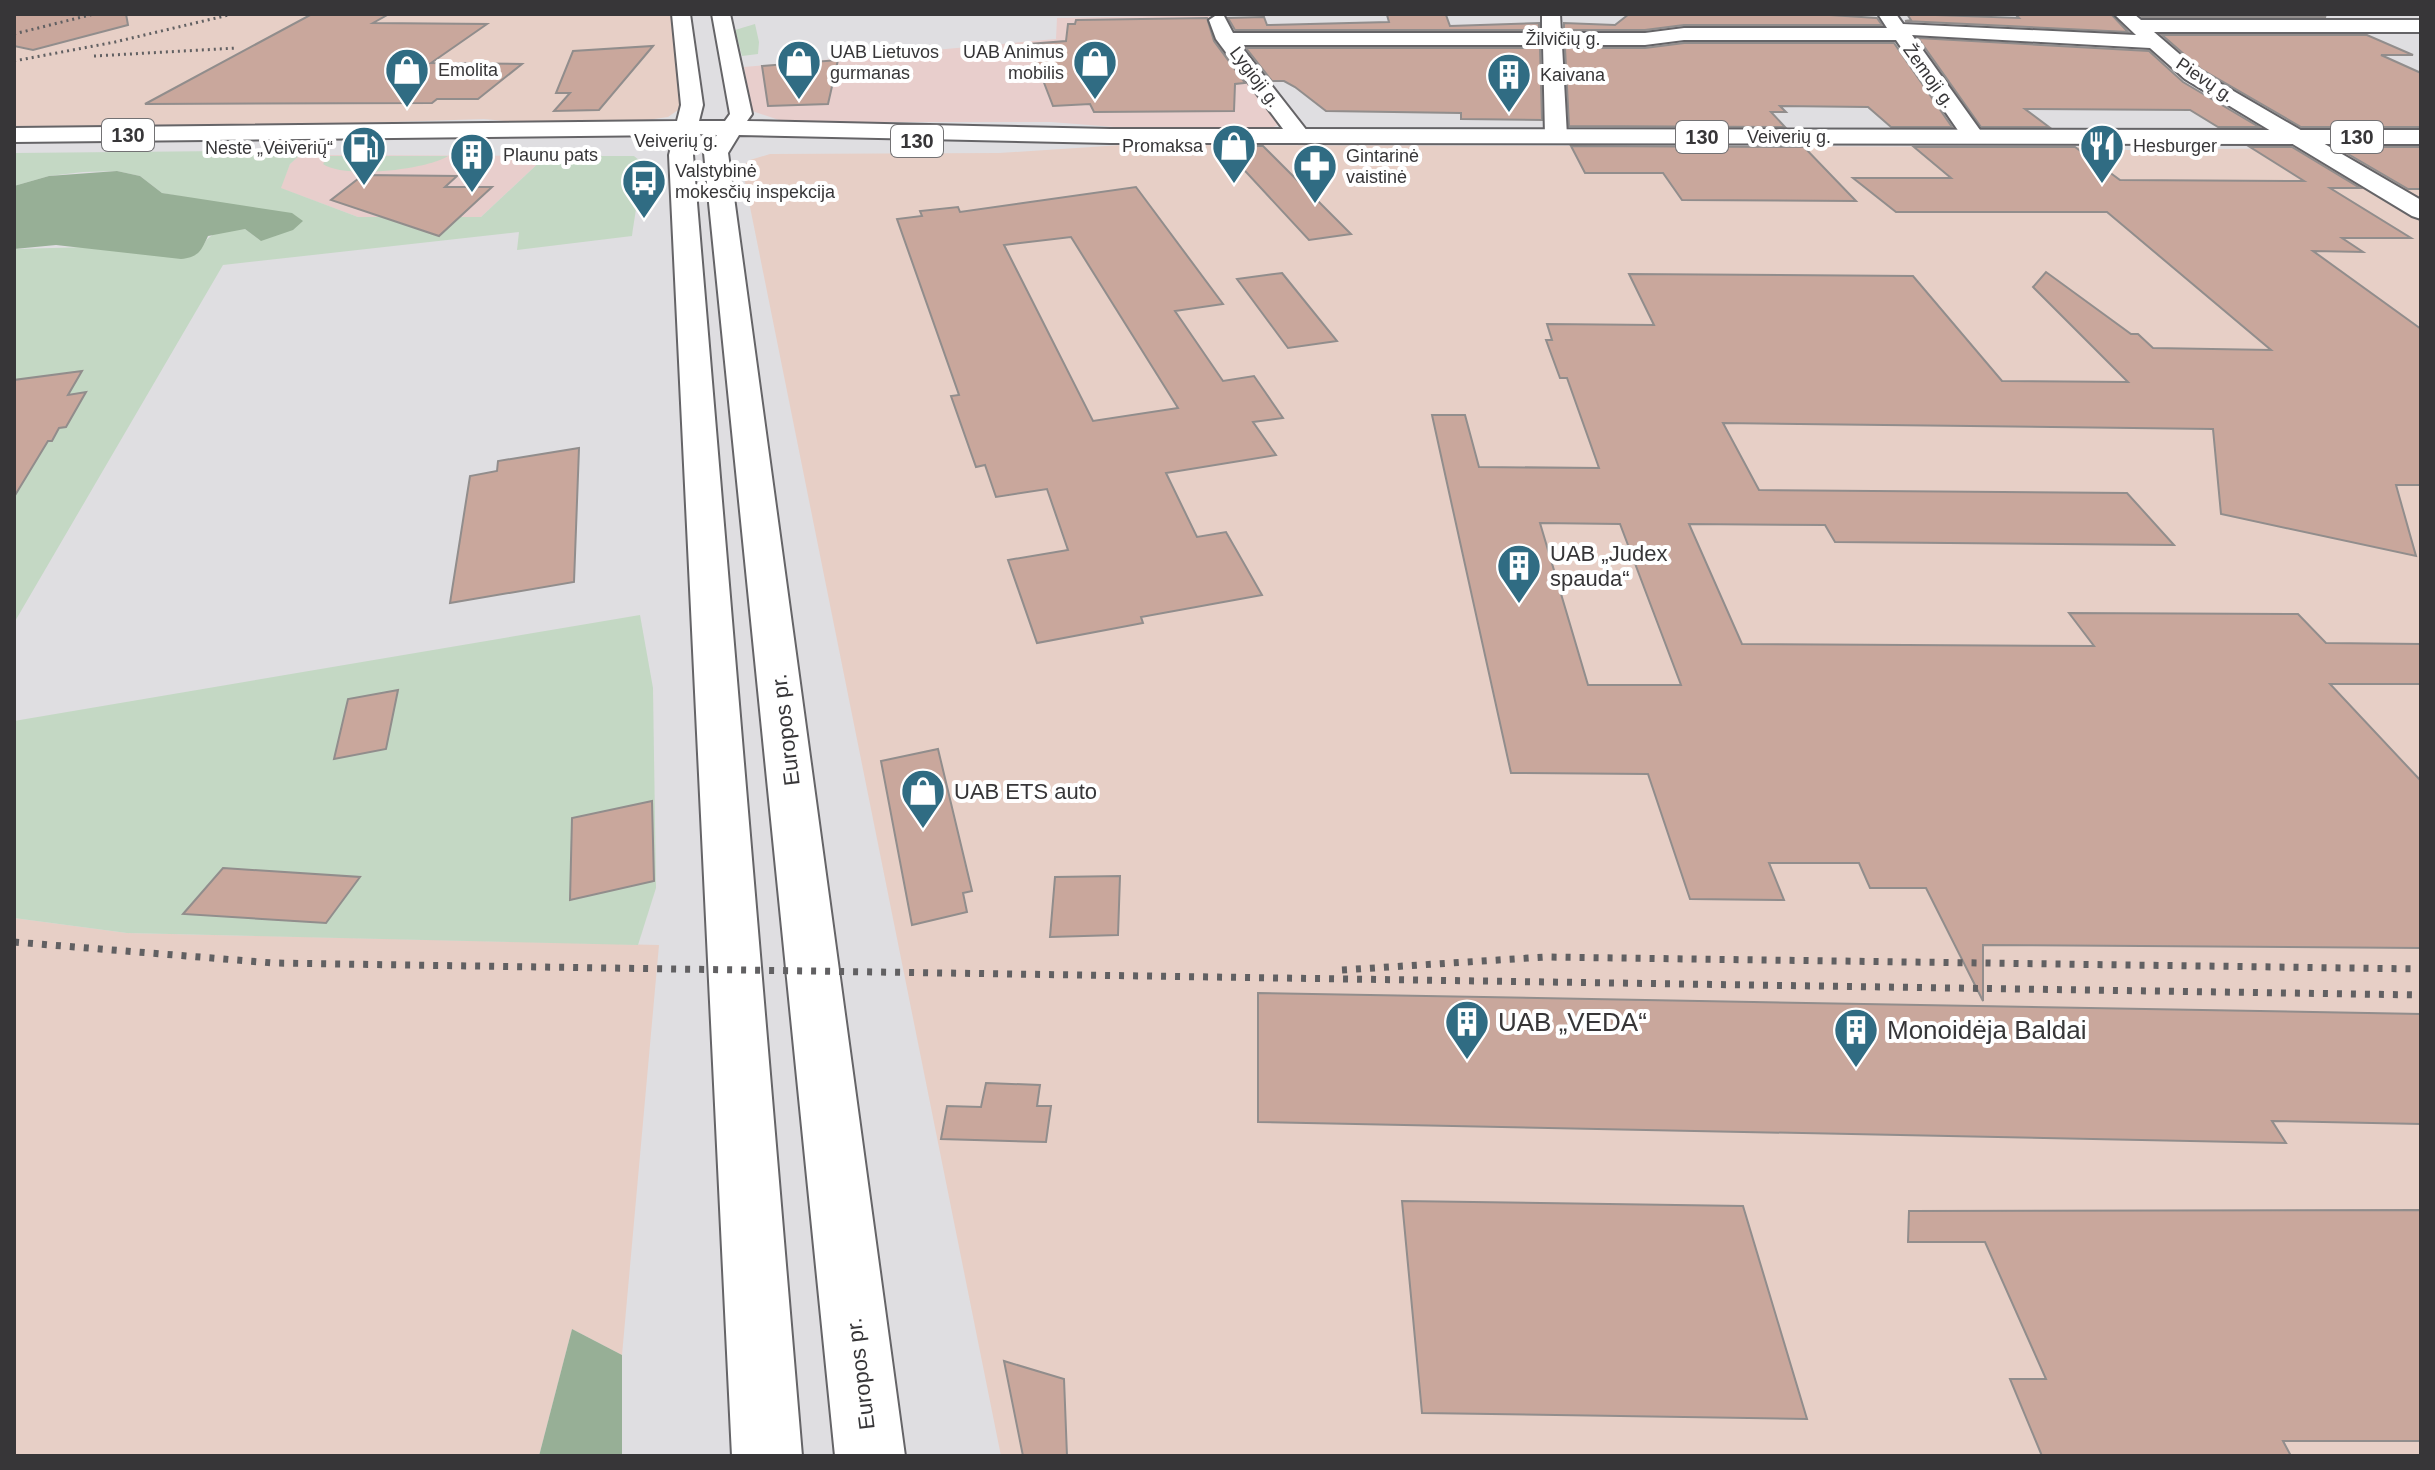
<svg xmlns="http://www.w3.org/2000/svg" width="2435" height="1470" font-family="Helvetica,sans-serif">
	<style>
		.commercial { fill: #e8cecc }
		.industrial { fill: #e7cfc6 }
		.green { fill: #c4d8c4 }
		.forest { fill: #97af96 }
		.building { fill: #c9a79c; stroke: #918d8c; stroke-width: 2; fill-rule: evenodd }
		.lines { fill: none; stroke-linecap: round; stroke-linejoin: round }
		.minor-casing { stroke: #656467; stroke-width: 4 }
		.primary-casing { stroke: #656467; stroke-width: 4 }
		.minor { fill: #fff; fill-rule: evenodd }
		.primary { fill: #fff; fill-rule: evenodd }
		.rail-far1 { stroke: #616062; stroke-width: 3; stroke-dasharray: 2 4; stroke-linecap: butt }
		.rail { stroke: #616062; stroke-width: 7; stroke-dasharray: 5 9; stroke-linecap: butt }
		.labels { text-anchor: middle; stroke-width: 8; stroke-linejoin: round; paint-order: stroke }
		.far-street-label { font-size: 18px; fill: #373638; stroke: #fff }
		.far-poi-label { font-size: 18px; fill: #373638; stroke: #fff; text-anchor: start }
		.shield { fill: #fff; stroke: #737274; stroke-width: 2 }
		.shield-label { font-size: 20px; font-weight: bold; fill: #373638 }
		.poi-label { font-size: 22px; fill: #373638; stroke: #fff; text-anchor: start }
		.street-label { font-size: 22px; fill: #373638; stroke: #fff }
		.near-poi-label { font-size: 26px; fill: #373638; stroke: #fff; text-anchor: start }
	</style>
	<rect width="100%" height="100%" fill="#dfdee1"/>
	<!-- commercial -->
	<g class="commercial">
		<path d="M1209,15L1218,42L1280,120L1278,125L1269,129L1114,127L1051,122H785L752,111L744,67L1056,39L1057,18Z"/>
		<path d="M300,155L546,156L481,217H358L280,188L290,164Z"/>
	</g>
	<!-- industrial -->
	<g class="industrial">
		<path d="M14,14H671L681,108L668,117L633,122L527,123L484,119L240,127H14Z"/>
		<path d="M1122,145L2081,147L2128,150L2421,147V1456H1001L743,172L744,165L750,160L770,154L999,153Z"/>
		<path d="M14,918L127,933L659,945L622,1355L572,1329L539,1456H14Z"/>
	</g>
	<!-- green -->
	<g class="green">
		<path d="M755,24L759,42L758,54L742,56L735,30Z"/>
		<path d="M226,151L300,155L290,164L281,188L358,217H481L546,156H634L640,161C640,191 636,208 632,236L517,250L519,232L223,265L14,623V249L204,244C212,229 231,230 245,229L261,241L228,205L162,193L140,176L117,171L83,172L49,176L14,186V153Z"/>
		<path d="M329,156H448C426,170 344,179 323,164Z"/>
		<path d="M640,615L653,688L656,888L638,945L127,933L14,918V721Z"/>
	</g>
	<!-- forest -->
	<g class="forest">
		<path d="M117,171L140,176L162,193L292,213L303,221L293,230L261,241L245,229L208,236C201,251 199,257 181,259L56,245L14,249V186L49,176Z"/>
		<path d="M572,1329L622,1355V1456H539Z"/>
	</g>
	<!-- building -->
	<g class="building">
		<path d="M14,14H126L128,25L33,50L14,46Z"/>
		<path d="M312,14H389L373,23L487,24L431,63L522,64L478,99H437L432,103L145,104Z"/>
		<path d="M1629,14H1814L1877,18L1882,25H1684L1645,30H1564V23L1615,25Z"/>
		<path d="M1907,14L2019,18L2015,14H2111L2128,32L1905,21L1911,20Z"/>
		<path d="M2139,14H2320L2326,17H2142Z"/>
		<path d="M1387,15H1446L1450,26L1539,23V30H1235L1228,18L1264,17L1267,25L1389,22Z"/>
		<path d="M1207,18L1214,41L1245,83L1235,84L1234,111L1094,112L1090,104L1053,106L1029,44L1066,41L1068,24H1075L1076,20Z"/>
		<path d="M2162,35H2367L2413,55H2381L2421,73V127H2301L2201,69Z"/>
		<path d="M1918,38L2149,51L2183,82L2259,127H2218L2190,110L2025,109L2049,127H1981Z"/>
		<path d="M1684,43H1894L1952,127H1891L1868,107L1780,106L1786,112H1771L1785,127L1569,126L1565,48H1645Z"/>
		<path d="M653,46L599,110L554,111L570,93H556L573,51Z"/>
		<path d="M1246,48H1540L1542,120L1461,119V113L1326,111L1295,87L1284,81H1272Z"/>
		<path d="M838,60L828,104L768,106L762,66Z"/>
		<path d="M1222,146H1263L1351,234L1309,240Z"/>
		<path d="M1571,146L1804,147L1856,201L1682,200L1663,173H1585Z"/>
		<path d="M1914,147H2075L2120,180L2304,181L2250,147H2292L2360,188H2330L2411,238H2342L2363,252L2313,251L2421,329V485H2396L2416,556L2221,514L2213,429L1723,423L1759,490L2127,493L2174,545L1835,542L1825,525L1689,524L1742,644L2094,646L2069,613L2298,614L2326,643L2421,644V684H2330L2421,781V948L1983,945V1001L1926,888H1870L1859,863H1769L1784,900L1690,899L1648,774L1511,773L1432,415H1465L1479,467L1599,468L1567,378H1560L1546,340H1552L1547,324L1654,325L1629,274L1913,276L2002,381L2128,382L2033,287L2046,272L2131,334H2138L2153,348L2271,350L2107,212H1896L1853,178H1951ZM1540,523L1620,524L1681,685H1588Z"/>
		<path d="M2336,147H2421V189H2408Z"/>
		<path d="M363,175L457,176L445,187H492L439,236L331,200Z"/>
		<path d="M1136,187L1223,304L1175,311L1223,381L1254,376L1283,418L1253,422L1276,455L1166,473L1197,537L1226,532L1262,595L1141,617L1143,623L1037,643L1008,560L1068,550L1047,489L996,497L985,465L976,467L951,396L959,395L897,219L922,216L920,211L958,207L960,212ZM1071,237L1111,301L1178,408L1093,421L1004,245Z"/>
		<path d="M1282,273L1337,341L1288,348L1237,279Z"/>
		<path d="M82,371L68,395L86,392L66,427L59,428L52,441H48L14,497V380Z"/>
		<path d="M579,448L574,582L450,603L470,476L497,471L498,461Z"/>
		<path d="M398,690L386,749L334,759L348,699Z"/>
		<path d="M938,749L972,891L963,893L967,912L912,925L881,761Z"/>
		<path d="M652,801L654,881L570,900L572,818Z"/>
		<path d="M223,868L360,877L326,923L183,914Z"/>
		<path d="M1120,876L1118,935L1050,937L1055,877Z"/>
		<path d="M1258,993L2421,1014V1124L2272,1121L2286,1143L1258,1122Z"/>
		<path d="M986,1083L1040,1085L1037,1106H1051L1046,1142L941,1139L947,1106L981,1107Z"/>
		<path d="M1402,1201L1743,1206L1807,1419L1422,1413Z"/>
		<path d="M2421,1210V1441H2283L2291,1456H2042L2010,1379H2046L1985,1242H1908L1909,1211Z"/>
		<path d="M1004,1361L1064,1379L1067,1456H1023Z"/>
	</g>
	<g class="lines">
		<!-- minor casing -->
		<g class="minor-casing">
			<path id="minor" d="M1218,14L1224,16L1233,33H1542V14H1560L1561,33H1645L1684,28H1887L1878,14H1896L1903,24L2136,35L2114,14H2134L2141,20H2421V32H2154L2199,71L2421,200V219L2412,216L2185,79L2150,48L1912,35L1985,137L1982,142H1966L1896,40H1684L1645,45H1562L1567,136L1564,141H1548L1545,136L1543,45H1240L1311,136L1308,141H1292L1216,39L1209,20Z"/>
		</g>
		<!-- primary casing -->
		<g class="primary-casing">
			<path id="primary" d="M672,14H690L703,105L699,121H725L730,114L712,14H730L752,114L747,121L1110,129L2421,130V144L1110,143L739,135L728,153L905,1456H835L704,153L717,135L697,134L693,155L802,1456H732L669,155L674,135L14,142V128L677,121L681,105Z"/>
		</g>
		<!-- minor -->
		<use href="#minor" class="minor"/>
		<!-- primary -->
		<use href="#primary" class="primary"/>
		<!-- rail-far1 -->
		<g class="rail-far1">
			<path d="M14,34L94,14"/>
			<path d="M94,56L237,48"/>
			<path d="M14,61L115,42L233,14"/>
		</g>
		<!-- rail -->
		<g class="rail">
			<path d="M14,942L273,963L2421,995"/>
			<path d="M1342,970L1545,957L2421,969"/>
		</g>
	</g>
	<!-- icons -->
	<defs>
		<g id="shop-pin" transform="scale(2.3)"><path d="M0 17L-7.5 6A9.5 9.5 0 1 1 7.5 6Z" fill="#306c83" stroke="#fff"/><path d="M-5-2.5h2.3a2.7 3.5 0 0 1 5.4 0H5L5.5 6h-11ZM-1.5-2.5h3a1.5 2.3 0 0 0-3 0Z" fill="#fff"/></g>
		<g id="building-pin" transform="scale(2.3)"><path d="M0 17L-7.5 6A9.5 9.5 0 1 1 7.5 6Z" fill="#306c83" stroke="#fff"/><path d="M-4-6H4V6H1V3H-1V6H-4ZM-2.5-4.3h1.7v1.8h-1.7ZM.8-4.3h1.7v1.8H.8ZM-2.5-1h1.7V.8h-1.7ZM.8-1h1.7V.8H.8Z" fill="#fff"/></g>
		<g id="restaurant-pin" transform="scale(2.3)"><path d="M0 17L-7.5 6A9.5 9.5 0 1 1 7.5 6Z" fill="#306c83" stroke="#fff"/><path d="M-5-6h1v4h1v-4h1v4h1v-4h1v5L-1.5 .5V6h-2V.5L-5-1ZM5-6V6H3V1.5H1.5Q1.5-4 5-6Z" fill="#fff"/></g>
		<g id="fuel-pin" transform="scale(2.3)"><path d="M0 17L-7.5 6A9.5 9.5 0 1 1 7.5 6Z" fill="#306c83" stroke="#fff"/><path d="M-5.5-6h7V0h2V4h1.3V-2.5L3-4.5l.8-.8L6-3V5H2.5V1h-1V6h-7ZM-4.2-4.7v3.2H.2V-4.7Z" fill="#fff"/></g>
		<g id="pharmacy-pin" transform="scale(2.3)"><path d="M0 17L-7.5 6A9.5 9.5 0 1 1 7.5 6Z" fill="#306c83" stroke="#fff"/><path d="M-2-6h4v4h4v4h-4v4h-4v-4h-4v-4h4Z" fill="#fff"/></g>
		<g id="bus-pin" transform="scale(2.3)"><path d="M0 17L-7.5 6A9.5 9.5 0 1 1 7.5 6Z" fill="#306c83" stroke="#fff"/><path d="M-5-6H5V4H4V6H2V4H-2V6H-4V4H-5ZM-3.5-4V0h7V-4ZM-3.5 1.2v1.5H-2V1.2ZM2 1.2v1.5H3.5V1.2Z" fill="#fff"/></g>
	</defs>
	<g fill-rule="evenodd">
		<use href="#shop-pin" x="799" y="62"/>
		<use href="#shop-pin" x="1095" y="62"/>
		<use href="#shop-pin" x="407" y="70"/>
		<use href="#building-pin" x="1509" y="75"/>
		<use href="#shop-pin" x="1234" y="146"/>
		<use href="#restaurant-pin" x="2102" y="146"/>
		<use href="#fuel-pin" x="364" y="148"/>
		<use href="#building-pin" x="472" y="155"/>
		<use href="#pharmacy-pin" x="1315" y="166"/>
		<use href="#bus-pin" x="644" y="181"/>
		<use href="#building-pin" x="1519" y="566"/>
		<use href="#shop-pin" x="923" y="791"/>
		<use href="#building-pin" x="1467" y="1022"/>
		<use href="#building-pin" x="1856" y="1030"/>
	</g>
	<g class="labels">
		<!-- far-street labels -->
		<g class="far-street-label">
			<text x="1563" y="45">Žilvičių g.</text>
			<text transform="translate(1929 76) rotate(54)" y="6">Žemoji g.</text>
			<text transform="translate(1255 77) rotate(53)" y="6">Lygioji g.</text>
			<text transform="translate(2205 80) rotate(34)" y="6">Pievų g.</text>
			<text x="1789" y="143">Veiverių g.</text>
			<text x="676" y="147">Veiverių g.</text>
		</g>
		<!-- far-poi labels -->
		<g class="far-poi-label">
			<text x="830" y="58">UAB Lietuvos<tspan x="830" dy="21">gurmanas</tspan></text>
			<text x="1064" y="58" text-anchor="end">UAB Animus<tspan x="1064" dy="21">mobilis</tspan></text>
			<text x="438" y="76">Emolita</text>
			<text x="1540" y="81">Kaivana</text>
			<text x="1203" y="152" text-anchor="end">Promaksa</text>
			<text x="2133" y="152">Hesburger</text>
			<text x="333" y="154" text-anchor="end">Neste „Veiverių“</text>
			<text x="503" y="161">Plaunu pats</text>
			<text x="1346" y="162">Gintarinė<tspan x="1346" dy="21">vaistinė</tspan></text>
			<text x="675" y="177">Valstybinė<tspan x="675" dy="21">mokesčių inspekcija</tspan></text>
		</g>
		<!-- shield labels -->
		<g class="shield">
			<rect x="102" y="119" width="52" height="32" rx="6"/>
			<rect x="1676" y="121" width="52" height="32" rx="6"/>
			<rect x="2331" y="121" width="52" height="32" rx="6"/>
			<rect x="891" y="125" width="52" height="32" rx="6"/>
		</g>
		<g class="shield-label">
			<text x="128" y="142">130</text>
			<text x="1702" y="144">130</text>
			<text x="2357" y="144">130</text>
			<text x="917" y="148">130</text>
		</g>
		<!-- poi labels -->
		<g class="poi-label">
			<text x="1550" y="561">UAB „Judex<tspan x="1550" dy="25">spauda“</tspan></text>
			<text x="954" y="799">UAB ETS auto</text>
		</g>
		<!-- street labels -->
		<g class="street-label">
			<text transform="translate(785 730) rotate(-97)" y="8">Europos pr.</text>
			<text transform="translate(860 1374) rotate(-97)" y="8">Europos pr.</text>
		</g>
		<!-- near-poi labels -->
		<g class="near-poi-label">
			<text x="1498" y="1031">UAB „VEDA“</text>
			<text x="1887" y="1039">Monoidėja Baldai</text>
		</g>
	</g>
	<!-- border -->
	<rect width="2435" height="1470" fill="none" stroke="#373638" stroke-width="32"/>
</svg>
